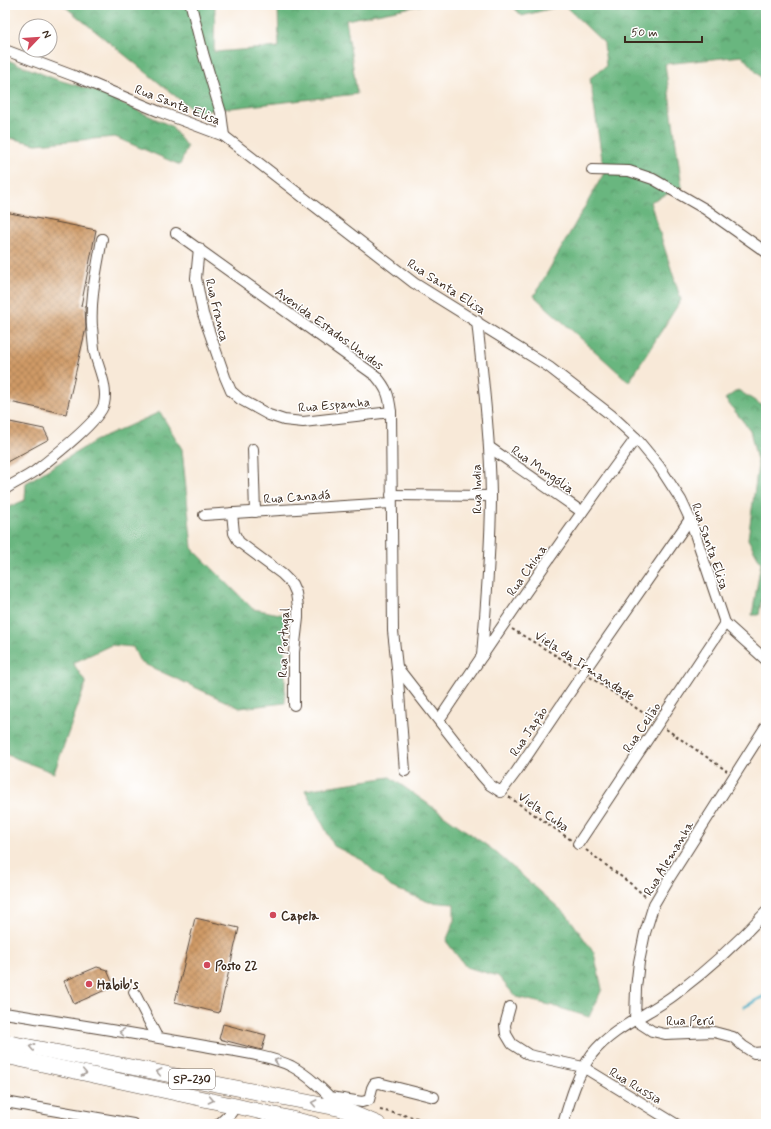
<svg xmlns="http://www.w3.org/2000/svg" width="771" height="1129" font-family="Mynerve,sans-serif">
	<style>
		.forest { fill: url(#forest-crowns); stroke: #52704e }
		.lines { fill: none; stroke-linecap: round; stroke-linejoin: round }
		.stream { stroke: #46adc5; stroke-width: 3 }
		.building { fill: url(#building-cross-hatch) }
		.minor-casing { stroke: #57473a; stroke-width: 12 }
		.highway-casing { stroke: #57473a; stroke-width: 16 }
		.path { stroke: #57473a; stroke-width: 2; stroke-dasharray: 3 3; stroke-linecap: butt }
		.minor { stroke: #fff; stroke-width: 10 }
		.highway { stroke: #fff; stroke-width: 15 }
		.oneway { stroke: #a79f9a }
		.poi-dot { fill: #d1495b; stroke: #fff; stroke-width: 1.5 }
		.labels { text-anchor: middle; stroke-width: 3; stroke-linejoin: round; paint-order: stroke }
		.shield { fill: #fff; stroke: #766a62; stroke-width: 1 }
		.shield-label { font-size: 12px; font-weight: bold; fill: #3b2a1e }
		.street-label { font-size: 13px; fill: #3b2a1e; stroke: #fff }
		.poi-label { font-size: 13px; font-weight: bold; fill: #3b2a1e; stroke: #fff; text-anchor: start }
	</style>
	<defs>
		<pattern id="forest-crowns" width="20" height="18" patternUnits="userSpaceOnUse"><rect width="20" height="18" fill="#69b67f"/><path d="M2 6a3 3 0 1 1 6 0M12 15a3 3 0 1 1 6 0" fill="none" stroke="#589467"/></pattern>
		<pattern id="building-cross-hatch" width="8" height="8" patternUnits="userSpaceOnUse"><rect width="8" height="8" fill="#cf9a66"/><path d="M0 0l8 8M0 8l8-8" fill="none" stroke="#a97e53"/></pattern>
	</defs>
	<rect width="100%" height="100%" fill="#fff"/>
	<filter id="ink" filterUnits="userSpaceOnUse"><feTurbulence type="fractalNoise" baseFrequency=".025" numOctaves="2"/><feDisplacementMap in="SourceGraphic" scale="8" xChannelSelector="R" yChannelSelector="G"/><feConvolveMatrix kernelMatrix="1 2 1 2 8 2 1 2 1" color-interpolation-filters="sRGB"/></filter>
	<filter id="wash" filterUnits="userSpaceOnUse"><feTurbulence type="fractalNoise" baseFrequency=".012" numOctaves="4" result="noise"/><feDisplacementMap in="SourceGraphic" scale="16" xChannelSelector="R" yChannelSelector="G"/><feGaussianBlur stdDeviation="0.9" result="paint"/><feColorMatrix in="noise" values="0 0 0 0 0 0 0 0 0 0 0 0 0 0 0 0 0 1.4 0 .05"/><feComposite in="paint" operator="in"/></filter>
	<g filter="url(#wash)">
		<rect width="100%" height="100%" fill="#f8e9d8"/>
		<!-- forest -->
		<g class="forest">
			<path d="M63,5H215L214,52L279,47L278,5H422L346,20L357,94L195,112Z"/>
			<path d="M511,5H766V83L742,56L665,64L682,187L650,202L681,300L629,382L534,296L604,173L590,78L606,66L604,43L564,5L522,16Z"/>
			<path d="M5,59L55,79L96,91L171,126L187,147L180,165L115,137L36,144L5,137Z"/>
			<path d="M738,390L766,408V574L759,615H752L761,563L748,539L758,465L750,430L725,399Z"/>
			<path d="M160,412L182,449L192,548L253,609L285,615V703L240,708L140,662L133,647L111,645L73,663L86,683L54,773L5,754V509L25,500L26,483L95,441Z"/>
			<path d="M390,777L493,850L568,916L594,953L602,989L589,1017L550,1005L516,997L498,976L466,967L446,941L454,922V904L429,902L391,887L362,860L334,846L305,790Z"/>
		</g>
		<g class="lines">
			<!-- stream -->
			<path class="stream" d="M744,1007L766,995"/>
		</g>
		<g id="blocks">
			<!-- building -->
			<g class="building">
				<path d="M5,212L96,230L81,306L85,307L86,328L66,414L5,401Z"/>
				<path d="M5,421L44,429L49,439L5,463Z"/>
				<path d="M195,918L239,928L219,1013L175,1002Z"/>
				<path d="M97,967L107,970L114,986L74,1004L64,981Z"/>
				<path d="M223,1024L266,1035L262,1050L219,1039Z"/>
			</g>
		</g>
	</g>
	<g filter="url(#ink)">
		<use href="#blocks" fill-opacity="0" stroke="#57473a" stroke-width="1"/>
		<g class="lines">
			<!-- minor casing -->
			<g class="minor-casing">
				<g id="minor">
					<path d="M191,5L203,53L221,113L224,136"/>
					<path d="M5,50L74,76L160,112L224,136L414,283L549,367L611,415L636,438L659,466L681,500L690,519L725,623L766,660"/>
					<path d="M592,170L629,171L653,179L705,209L766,252"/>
					<path d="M176,233L376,376C387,389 389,395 391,412L393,631L397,667L482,776L490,785L501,792L516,772L583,673L690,519"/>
					<path d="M199,248L196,278L203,314L225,377L231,391L240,399L269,415L284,420L303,422L391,412"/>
					<path d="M477,321C483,379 490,437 491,495C491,549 486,603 482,656"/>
					<path d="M489,447L582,512"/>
					<path d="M253,449L255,512"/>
					<path d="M5,489C14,483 25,478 34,472C49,460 100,421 104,404C108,387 99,370 95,354C93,345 93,335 92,327C90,297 97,268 102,239"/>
					<path d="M391,495L491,496"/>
					<path d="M232,513L234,533L239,542L282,574L292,584L296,593L298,607V618L294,652V705"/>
					<path d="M204,515L391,503"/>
					<path d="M397,667L405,771"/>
					<path d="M439,720C503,624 568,530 636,438"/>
					<path d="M766,726L670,877L654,904L645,933L639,962L636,988L635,1020L652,1031L665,1034L714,1032L733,1037L743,1046L754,1053L766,1052"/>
					<path d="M578,844L725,623"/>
					<path d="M134,992L157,1037"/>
					<path d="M510,1007L505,1025L506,1034L512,1044L529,1055L583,1067L676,1124"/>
					<path d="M5,1013C72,1024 139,1034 205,1046C231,1051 268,1055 291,1066C310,1076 326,1093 342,1109"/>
					<path d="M330,1097L362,1102L369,1100L372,1088L374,1084L379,1083L434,1097"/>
					<path d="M5,1102L133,1124"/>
					<path d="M219,1124L231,1113L236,1106"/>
					<path d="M563,1124C570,1100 577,1075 592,1054C614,1026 651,1014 678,992C710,968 739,941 766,912"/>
				</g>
			</g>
			<!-- highway casing -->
			<g class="highway-casing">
				<g id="highway">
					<path d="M5,1042L342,1109L378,1124"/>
					<path d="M5,1056L236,1106L313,1124"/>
				</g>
			</g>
			<!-- path -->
			<g class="path">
				<path d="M512,629L575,667"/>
				<path d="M590,677L651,718"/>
				<path d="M666,729L727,771"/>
				<path d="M509,797L571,840"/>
				<path d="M586,850L631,884L647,898"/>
				<path d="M380,1110L445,1124"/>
			</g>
			<!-- minor -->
			<use href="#minor" class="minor"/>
			<!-- highway -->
			<use href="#highway" class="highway"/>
		</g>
		<!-- one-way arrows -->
		<defs><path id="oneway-chevron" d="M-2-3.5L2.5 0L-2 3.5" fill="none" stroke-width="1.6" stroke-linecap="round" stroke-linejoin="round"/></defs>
		<g class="oneway">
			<use href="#oneway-chevron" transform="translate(122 1032) rotate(-171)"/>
			<use href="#oneway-chevron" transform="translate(32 1047) rotate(-169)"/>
			<use href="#oneway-chevron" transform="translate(277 1061) rotate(-162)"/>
			<use href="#oneway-chevron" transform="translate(159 1072) rotate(-169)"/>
			<use href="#oneway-chevron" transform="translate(84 1073) rotate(12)"/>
			<use href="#oneway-chevron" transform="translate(211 1100) rotate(12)"/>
			<use href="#oneway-chevron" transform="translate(314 1103) rotate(-169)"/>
		</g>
	</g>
	<!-- markers -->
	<g class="poi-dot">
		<circle cx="273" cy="915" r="4"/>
		<circle cx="207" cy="965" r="4"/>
		<circle cx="89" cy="984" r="4"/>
	</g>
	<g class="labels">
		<!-- shield labels -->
		<rect class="shield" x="169" y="1069" width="46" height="20" rx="3"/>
		<g class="shield-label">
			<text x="192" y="1083">SP-230</text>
		</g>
		<!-- street labels -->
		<g class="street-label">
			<text transform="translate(178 104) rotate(21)" y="5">Rua Santa Elisa</text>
			<text transform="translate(447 286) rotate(33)" y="5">Rua Santa Elisa</text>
			<text transform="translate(218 310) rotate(76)" y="5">Rua Franca</text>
			<text transform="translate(330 328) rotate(36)" y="5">Avenida Estados Unidos</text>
			<text transform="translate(334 404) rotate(-5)" y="5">Rua Espanha</text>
			<text transform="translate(543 469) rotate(35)" y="5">Rua Mongólia</text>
			<text transform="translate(476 489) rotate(-91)" y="5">Rua India</text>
			<text transform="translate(297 496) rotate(-4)" y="5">Rua Canadá</text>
			<text transform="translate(711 546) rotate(71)" y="5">Rua Santa Elisa</text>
			<text transform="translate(526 570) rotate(-55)" y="5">Rua China</text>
			<text transform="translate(283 643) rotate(-88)" y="5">Rua Portugal</text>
			<text transform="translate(585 665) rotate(33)" y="5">Viela da Irmandade</text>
			<text transform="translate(641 727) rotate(-56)" y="5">Rua Ceilão</text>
			<text transform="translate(528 731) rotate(-56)" y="5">Rua Japão</text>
			<text transform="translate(544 811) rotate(35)" y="5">Viela Cuba</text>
			<text transform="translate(668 858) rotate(-59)" y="5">Rua Alemanha</text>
			<text x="690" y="1025">Rua Perú</text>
			<text transform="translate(636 1085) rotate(31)" y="5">Rua Russia</text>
		</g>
		<!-- poi labels -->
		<g class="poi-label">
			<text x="281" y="920">Capela</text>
			<text x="215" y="970">Posto 22</text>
			<text x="97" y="989">Habib's</text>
		</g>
	</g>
	<!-- margin -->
	<rect width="771" height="1129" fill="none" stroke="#fff" stroke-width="20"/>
	<!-- north arrow -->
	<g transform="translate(38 38) rotate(65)"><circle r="19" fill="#ffffff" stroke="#b1aaa5"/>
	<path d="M0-3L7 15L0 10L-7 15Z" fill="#d1495b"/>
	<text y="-6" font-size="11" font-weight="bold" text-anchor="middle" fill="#3b2a1e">N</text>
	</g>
	<!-- scale -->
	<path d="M625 36v6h77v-6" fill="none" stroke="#3b2a1e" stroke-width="2"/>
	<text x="631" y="36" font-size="12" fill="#3b2a1e" stroke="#ffffff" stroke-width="3" paint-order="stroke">50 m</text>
</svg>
